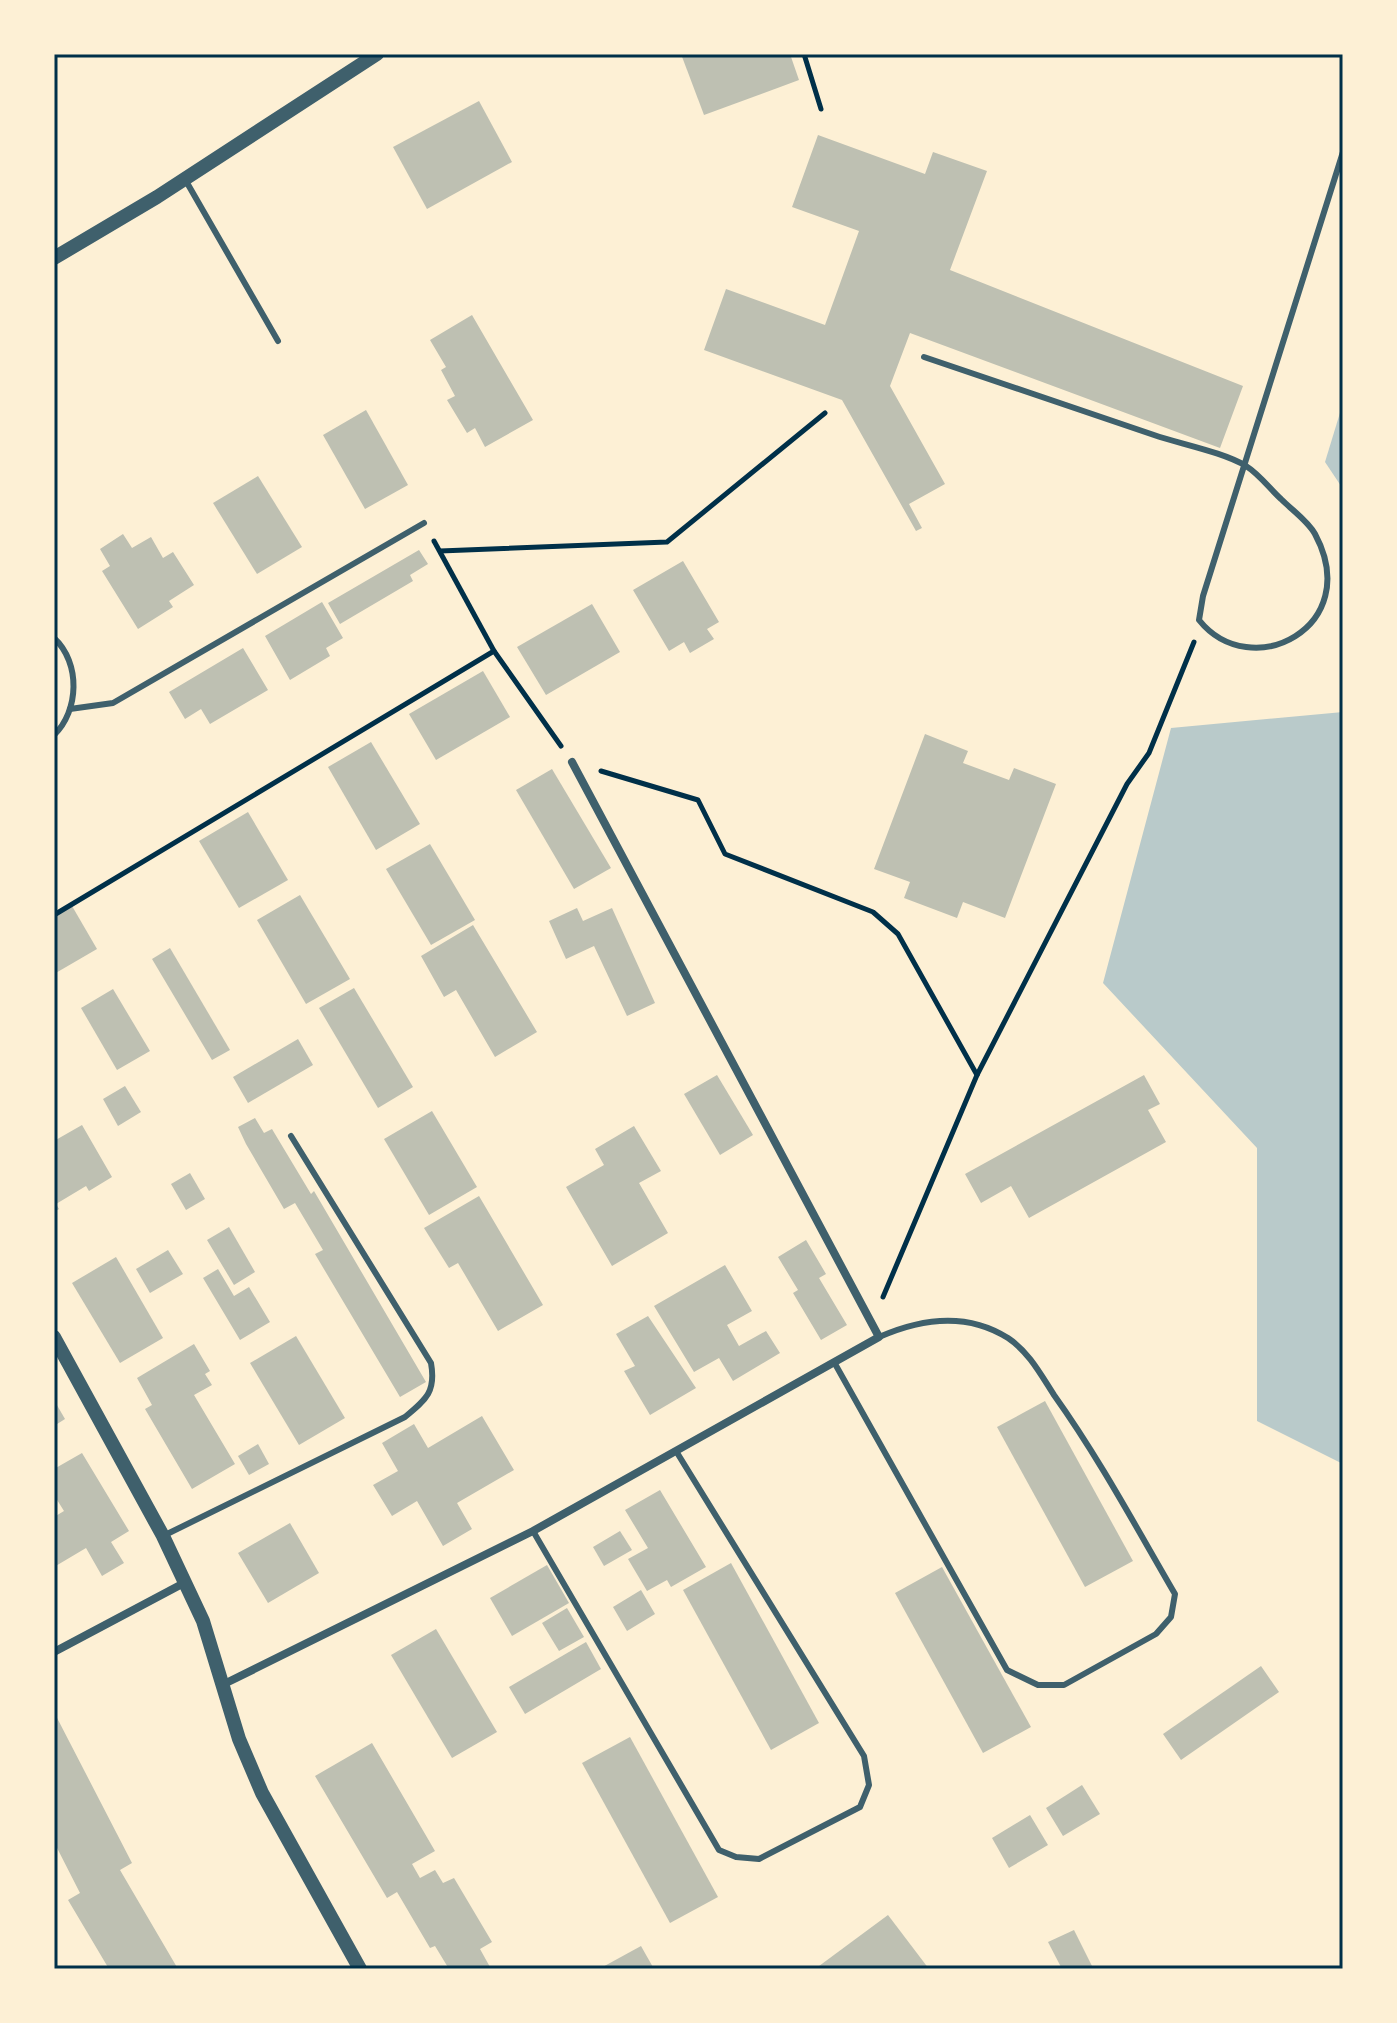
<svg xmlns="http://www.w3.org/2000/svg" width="1397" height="2023" font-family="'DM Sans',sans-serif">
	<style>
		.green { fill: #b9caca }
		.building { fill: #bec0b2 }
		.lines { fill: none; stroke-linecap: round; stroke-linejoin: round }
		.path { stroke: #003049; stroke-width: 5 }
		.service { stroke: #3f606c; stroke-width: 6 }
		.minor { stroke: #3f606c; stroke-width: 8 }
		.tertiary { stroke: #3f606c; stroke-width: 14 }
		.neatline { fill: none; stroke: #003049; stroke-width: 3 }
	</style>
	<rect width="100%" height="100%" fill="#fdf0d5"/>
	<!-- green -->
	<g class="green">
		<path d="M1343,403V489L1325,462Z"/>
		<path d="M1343,712V1464L1257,1421V1148L1103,983L1171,728Z"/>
	</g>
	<!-- building -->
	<g class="building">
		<path d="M681,54H790L799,80L704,115Z"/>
		<path d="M479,101L512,162L427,209L393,147Z"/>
		<path d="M818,135L925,174L933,152L987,171L950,270L1243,386L1220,448L910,333L890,386L945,484L909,504L922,528L916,531L842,400L704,350L726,289L825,325L859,231L792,207Z"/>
		<path d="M472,315L533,420L485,447L475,428L467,433L447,400L455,396L441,370L446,367L430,340Z"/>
		<path d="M366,410L408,485L365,509L323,435Z"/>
		<path d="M258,476L302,547L257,574L213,503Z"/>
		<path d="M123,534L132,548L151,537L163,558L173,552L194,585L169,601L173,607L138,629L102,571L110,566L100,549Z"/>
		<path d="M419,550L428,564L410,575L413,581L340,624L328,603Z"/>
		<path d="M683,561L719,622L707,629L714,639L690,653L684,642L669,651L633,590Z"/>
		<path d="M322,602L343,638L326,648L330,656L290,680L265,636Z"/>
		<path d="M592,604L620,652L546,695L517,647Z"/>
		<path d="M243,648L268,690L210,724L201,709L185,719L169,692Z"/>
		<path d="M483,671L510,717L436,760L409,714Z"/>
		<path d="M925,734L968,751L963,763L1009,780L1014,768L1056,784L1005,918L963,902L957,918L904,898L910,882L874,869Z"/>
		<path d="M371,742L420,824L376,850L328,767Z"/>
		<path d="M552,769L611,868L574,889L516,790Z"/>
		<path d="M248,812L288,880L239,908L199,841Z"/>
		<path d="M430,844L475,920L431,945L386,869Z"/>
		<path d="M300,895L350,979L306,1004L257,920Z"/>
		<path d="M72,906L97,949L54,974V917Z"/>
		<path d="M577,908L583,921L612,908L655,1003L627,1016L594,946L566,959L549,921Z"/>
		<path d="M473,925L537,1032L495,1057L456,990L444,997L421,956Z"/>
		<path d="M170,948L230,1050L212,1060L152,959Z"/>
		<path d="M354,988L413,1087L378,1108L319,1008Z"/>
		<path d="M113,989L150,1051L117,1070L81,1008Z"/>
		<path d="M298,1039L313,1065L248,1103L233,1077Z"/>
		<path d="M717,1075L753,1135L720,1155L684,1094Z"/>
		<path d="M1144,1075L1160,1104L1148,1110L1166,1142L1029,1218L1011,1186L981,1203L965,1174Z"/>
		<path d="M125,1086L141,1112L118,1126L103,1099Z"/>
		<path d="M432,1111L477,1187L429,1215L384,1139Z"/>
		<path d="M255,1118L264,1133L272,1129L311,1194L314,1191L426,1382L400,1397L315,1254L323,1250L295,1203L284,1209L246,1144L238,1127Z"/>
		<path d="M82,1125L112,1177L89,1191L86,1186L56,1204L59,1209L54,1212V1141Z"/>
		<path d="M634,1126L661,1171L639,1183L668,1233L612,1266L566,1187L604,1165L595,1149Z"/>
		<path d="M190,1173L205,1199L186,1210L171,1184Z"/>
		<path d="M479,1196L543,1305L498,1331L458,1263L449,1268L424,1228Z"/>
		<path d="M229,1227L255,1272L234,1285L207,1240Z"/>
		<path d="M806,1240L826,1274L819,1278L847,1325L821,1340L793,1293L798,1290L778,1257Z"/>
		<path d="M168,1250L183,1274L150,1293L136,1269Z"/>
		<path d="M116,1257L163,1338L120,1363L72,1283Z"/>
		<path d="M725,1265L752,1311L727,1325L739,1346L766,1331L780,1353L733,1381L719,1358L694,1372L654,1306Z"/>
		<path d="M218,1269L234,1296L249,1287L270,1322L240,1340L203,1278Z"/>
		<path d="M648,1316L696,1388L650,1415L624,1371L635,1366L616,1334Z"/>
		<path d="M296,1336L345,1418L299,1445L250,1363Z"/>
		<path d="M194,1344L210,1371L205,1374L212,1385L194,1395L235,1464L192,1489L145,1409L152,1405L137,1378Z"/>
		<path d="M54,1400L65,1419L54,1426Z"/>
		<path d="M1045,1401L1133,1561L1085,1587L997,1427Z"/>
		<path d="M482,1416L514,1470L457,1503L472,1529L443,1546L417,1501L392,1516L373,1485L398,1471L382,1443L414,1424L428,1448Z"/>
		<path d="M258,1444L269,1464L249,1475L238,1456Z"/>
		<path d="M82,1453L129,1531L111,1542L124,1563L102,1576L86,1548L54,1567V1517L64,1511L54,1495V1469Z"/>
		<path d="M660,1490L706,1567L671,1587L667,1580L647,1591L628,1559L648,1548L625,1510Z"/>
		<path d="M290,1523L319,1573L268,1603L238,1553Z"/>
		<path d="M620,1531L632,1550L604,1566L593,1547Z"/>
		<path d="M731,1563L819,1723L771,1750L683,1590Z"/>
		<path d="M547,1565L569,1603L512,1636L490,1598Z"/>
		<path d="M942,1567L1031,1727L983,1753L895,1593Z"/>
		<path d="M641,1590L655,1614L627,1631L613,1607Z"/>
		<path d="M567,1608L584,1637L559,1651L542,1623Z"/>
		<path d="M436,1629L497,1732L452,1758L391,1655Z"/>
		<path d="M586,1642L601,1669L525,1714L509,1687Z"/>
		<path d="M1261,1666L1279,1692L1181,1760L1163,1734Z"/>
		<path d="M54,1712L132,1863L120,1870L178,1969H109L68,1900L80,1893L54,1842Z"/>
		<path d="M630,1737L718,1897L670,1923L582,1763Z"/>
		<path d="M372,1743L435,1851L412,1864L420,1878L435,1870L443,1883L454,1878L492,1942L480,1949L490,1967L486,1969H449L435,1946L430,1948L397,1892L387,1898L315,1776Z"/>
		<path d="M1082,1785L1100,1814L1063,1836L1046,1808Z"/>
		<path d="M1030,1815L1048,1845L1009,1868L992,1838Z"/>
		<path d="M888,1915L929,1969H815Z"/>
		<path d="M1074,1930L1092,1966L1062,1969L1048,1942Z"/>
		<path d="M641,1946L654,1969H599Z"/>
	</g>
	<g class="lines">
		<!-- path -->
		<g class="path">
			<path d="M804,54L821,109"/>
			<path d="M434,541L494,651"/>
			<path d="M440,551L667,542L825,413"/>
			<path d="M601,771L698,800L725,854L873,912L898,934L977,1075"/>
			<path d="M54,915L494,651L561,746"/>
			<path d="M883,1297L977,1075L1127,784L1149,753L1194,642"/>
		</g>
		<!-- service -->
		<g class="service">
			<path d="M186,181L278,341"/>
			<path d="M924,357C1000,383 1077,409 1154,435C1180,444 1223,452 1246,466C1259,474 1270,489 1281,499C1292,510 1308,521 1315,534C1365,627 1251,685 1199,620L1203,596L1343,152"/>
			<path d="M54,638C81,663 79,711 54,735"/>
			<path d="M70,709L113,703L424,523"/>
			<path d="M834,1362L1007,1670L1038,1685H1064L1156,1634L1171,1617L1175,1594C1136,1527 1099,1458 1054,1395C1041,1375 1029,1352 1008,1338C967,1312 922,1318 879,1337"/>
			<path d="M533,1531L719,1850L736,1857L759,1859L860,1807L869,1785L864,1756L676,1451"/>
			<path d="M165,1535L405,1417C427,1399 436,1391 431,1363L291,1136"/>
		</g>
		<!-- minor -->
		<g class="minor">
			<path d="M54,1652L184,1583"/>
			<path d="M222,1685L533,1531L879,1337L572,762"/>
		</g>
		<!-- tertiary -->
		<g class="tertiary">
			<path d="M54,258L157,197L377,54"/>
			<path d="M54,1337L163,1536L203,1621L239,1739L262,1793L360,1969"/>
		</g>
	</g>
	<!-- border -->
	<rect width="1397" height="2023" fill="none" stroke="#fdf0d5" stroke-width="112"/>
	<rect x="56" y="56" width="1285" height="1911" class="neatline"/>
</svg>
